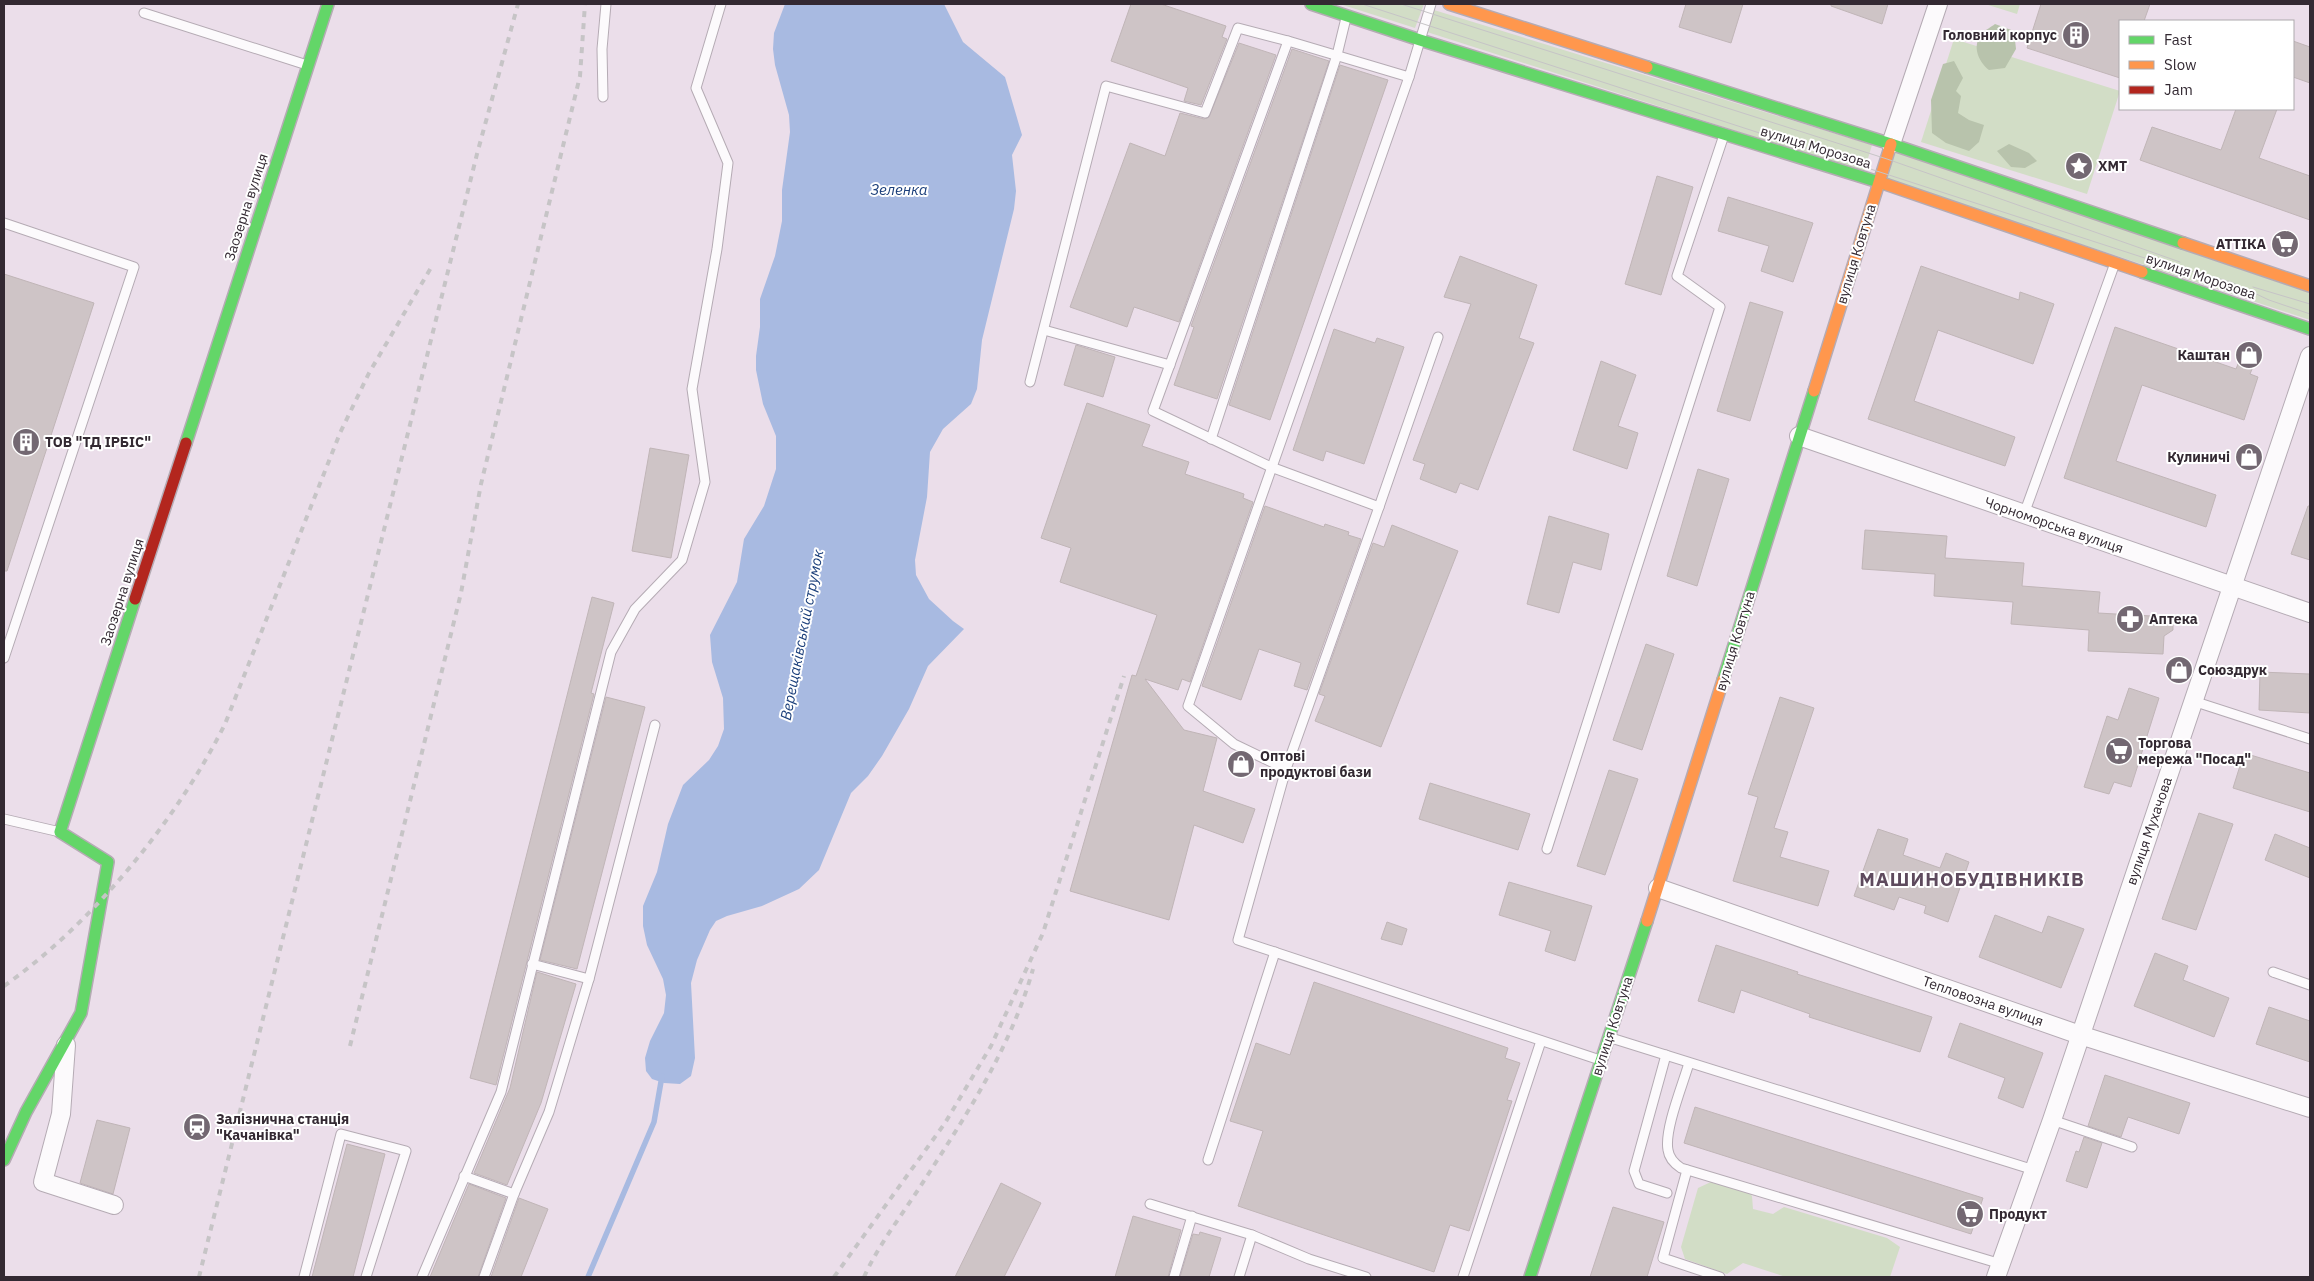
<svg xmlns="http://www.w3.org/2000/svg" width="2314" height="1281" font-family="'IBM Plex Sans',sans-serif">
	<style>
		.green { fill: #d2ddc6 }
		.forest { fill: #b8c3ac }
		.water { fill: #a8bae1 }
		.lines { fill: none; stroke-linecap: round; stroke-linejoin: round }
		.stream { stroke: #a8bae1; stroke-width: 5.5 }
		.building { fill: #cec4c6; stroke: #c0b5b7 }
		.lane-casing { stroke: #b5abb4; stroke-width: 11 }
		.street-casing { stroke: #b5abb4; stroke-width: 20 }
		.fast-casing { stroke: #b5abb4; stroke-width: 14 }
		.slow-casing { stroke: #b5abb4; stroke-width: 14 }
		.jam-casing { stroke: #b5abb4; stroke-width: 14 }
		.lane { stroke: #fcfafc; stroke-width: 9 }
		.street { stroke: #fcfafc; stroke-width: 18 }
		.fast { stroke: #63d668; stroke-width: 11 }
		.slow { stroke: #ff974d; stroke-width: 11 }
		.jam { stroke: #b3261e; stroke-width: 11 }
		.tram { stroke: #c6c4c6; stroke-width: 1 }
		.rail { stroke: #c6c4c6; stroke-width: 4; stroke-dasharray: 6 6; stroke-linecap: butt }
		.labels { text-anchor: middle; stroke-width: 4; stroke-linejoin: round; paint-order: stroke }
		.poi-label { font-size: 14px; font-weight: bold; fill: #332932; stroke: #fff; text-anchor: start }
		.street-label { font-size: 14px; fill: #332932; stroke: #fff }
		.water-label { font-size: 15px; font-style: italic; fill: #1a3e7a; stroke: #fff }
		.district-label { font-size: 19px; font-weight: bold; letter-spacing: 1px; fill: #5e4a5d; stroke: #fff }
	</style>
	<rect width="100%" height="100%" fill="#ebdeea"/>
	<!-- green -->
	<g class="green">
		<path d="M1340,4H1424L1415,28Z"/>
		<path d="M1985,4H2020L2017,14Z"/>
		<path d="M1434,10L1872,145L1864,172L1427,32Z"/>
		<path d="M1954,39L2120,91L2087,194L1921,142Z"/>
		<path d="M1893,151L2310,293V320L1885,179Z"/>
		<path d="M1713,1181L1748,1191L1752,1196L1753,1209L1773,1214L1784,1207L1887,1238L1900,1247L1890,1277H1786L1743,1263L1727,1274L1685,1259L1681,1247L1698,1188Z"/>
	</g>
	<!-- forest -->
	<g class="forest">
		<path d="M1995,24L2014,31L2016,49L2005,68L1989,70C1979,62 1971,46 1982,34C1985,30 1991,27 1995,24Z"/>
		<path d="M1954,61L1963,78L1956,91L1961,96L1958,113L1969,120L1984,125L1979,142L1969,151L1946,143L1932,133L1931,100L1943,64Z"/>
		<path d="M2009,144L2029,153L2037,161L2025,168L2011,167L1997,151Z"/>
	</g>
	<!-- water -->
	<path class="water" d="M785,4H944L963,42L1005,77L1022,135L1012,155L1016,191L1014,209L982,340L977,389L971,404L943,429L930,452L927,497L915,560L916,575L929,599L953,621L964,629L928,666L909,709L882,756L868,776L851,793L819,870L799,889L762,906L727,916L716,921L710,930L697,960L691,983L695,1058L691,1076L680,1084L664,1083L652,1079L646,1071L645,1058L650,1041L664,1013L666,995L663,979L647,945L643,926V906L657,872L668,824L683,785L709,760L718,746L724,729L723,698L712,662L710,635L737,582L744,539L764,506L776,469V436L763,404L756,370V356L760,327V299L775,256L782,221V190L790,132L789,115L775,65L773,49L774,33Z"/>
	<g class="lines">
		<!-- stream -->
		<path class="stream" d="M588,1277L654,1122L662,1076"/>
	</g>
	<!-- building -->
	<g class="building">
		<path d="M1131,4H1161L1226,26L1222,37L1227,39L1201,105L1184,101L1188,88L1111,61Z"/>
		<path d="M1686,4H1743L1731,43L1679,27Z"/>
		<path d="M1831,4H1888L1882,24L1831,6Z"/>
		<path d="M2041,4H2150L2144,21H2120V78L2027,48Z"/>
		<path d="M2293,41L2310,47V83L2293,77Z"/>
		<path d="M1239,43L1276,55L1179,322L1134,307L1127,327L1070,307L1130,143L1165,156L1180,113L1204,119L1209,117Z"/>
		<path d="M1292,49L1329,61L1217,399L1174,385L1194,327L1191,326Z"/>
		<path d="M1340,65L1388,80L1270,420L1229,405Z"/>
		<path d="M2236,109H2277L2259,158L2310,176V220L2140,160L2152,127L2221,150Z"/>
		<path d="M1657,176L1693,187L1661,295L1625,284Z"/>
		<path d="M1728,197L1813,223L1793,282L1761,271L1769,246L1718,231Z"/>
		<path d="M1460,256L1537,285L1519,338L1534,343L1478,490L1460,483L1456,493L1420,479L1425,464L1413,460L1471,304L1444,297Z"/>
		<path d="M1921,266L2019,300L2020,292L2054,304L2033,364L1938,330L1914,401L2015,437L2005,466L1868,419Z"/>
		<path d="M4,274L94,303L7,571H4Z"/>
		<path d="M1750,302L1783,312L1750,421L1717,411Z"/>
		<path d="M2115,327L2236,369L2244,349L2258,354L2250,374L2258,377L2244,420L2142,385L2116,461L2216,495L2206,527L2064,478Z"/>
		<path d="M1334,329L1375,343L1377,338L1404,347L1364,464L1326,451L1323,461L1293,450Z"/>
		<path d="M1076,345L1115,357L1103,397L1064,385Z"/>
		<path d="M1601,361L1636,375L1618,426L1638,433L1627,469L1573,450Z"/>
		<path d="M1087,403L1150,425L1142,446L1189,462L1185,474L1244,494L1243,498L1253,502L1190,682L1182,679L1178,690L1145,679L1184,730L1217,738L1203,791L1255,809L1243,843L1194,825L1169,920L1070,891L1132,675L1136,676L1157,615L1060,582L1071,548L1041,538Z"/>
		<path d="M650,448L689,455L671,558L632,551Z"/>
		<path d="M1698,469L1729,479L1697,586L1667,576Z"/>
		<path d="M1265,506L1324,527L1325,524L1349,532L1348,535L1361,539L1307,690L1294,686L1301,663L1259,649L1241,700L1202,686Z"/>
		<path d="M2308,506H2310V560L2291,554Z"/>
		<path d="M1549,516L1609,534L1601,570L1573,562L1559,613L1527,604Z"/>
		<path d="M1392,525L1458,551L1381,747L1315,721L1325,696L1319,694L1373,543L1384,547Z"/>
		<path d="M1865,530L1947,536L1945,558L2024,563L2022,586L2100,592L2098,613L2169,617L2173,621V630L2164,636L2163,654L2088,651L2089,630L2011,624L2013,602L1934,596L1935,574L1862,569Z"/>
		<path d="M592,597L614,603L591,693L594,694L496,1085L470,1078Z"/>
		<path d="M1646,644L1674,654L1642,750L1613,740Z"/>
		<path d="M2174,661L2188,665L2184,680L2170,676Z"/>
		<path d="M2260,672L2310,674V713L2259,710Z"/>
		<path d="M2129,688L2159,698L2131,787L2114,782L2109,794L2084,787L2107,716L2118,720Z"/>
		<path d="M606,697L645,707L577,969L540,960Z"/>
		<path d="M1780,697L1814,708L1774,828L1788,832L1780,857L1829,871L1818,906L1733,881L1758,797L1748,794Z"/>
		<path d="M2244,753L2310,773V812L2233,788Z"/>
		<path d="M1609,770L1638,779L1605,875L1577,866Z"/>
		<path d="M1430,783L1530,814L1518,850L1419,819Z"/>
		<path d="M2199,813L2233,824L2196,930L2162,919Z"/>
		<path d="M1878,829L1908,839L1903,855L1940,868L1946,853L1969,862L1948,922L1924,913L1926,906L1899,897L1894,910L1854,896Z"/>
		<path d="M2275,834L2310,848V878L2265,860Z"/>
		<path d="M1509,882L1592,906L1575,961L1545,951L1551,931L1499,915Z"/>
		<path d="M1995,915L2042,933L2048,916L2084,929L2061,988L1979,957Z"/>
		<path d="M1387,922L1407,929L1402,945L1381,939Z"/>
		<path d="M1716,945L1798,972L1797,974L1932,1017L1920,1052L1809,1017L1810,1014L1741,990L1734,1013L1698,1001Z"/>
		<path d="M2155,953L2188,966L2183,980L2229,998L2214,1037L2134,1006Z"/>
		<path d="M537,972L576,984L541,1103L507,1185L474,1173L510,1088Z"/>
		<path d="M1314,982L1508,1048L1505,1058L1520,1063L1507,1100L1512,1101L1469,1231L1450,1225L1434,1272L1238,1206L1263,1131L1230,1121L1256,1043L1290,1055Z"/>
		<path d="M2269,1007L2310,1021V1062L2256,1044Z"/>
		<path d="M1960,1023L2043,1053L2023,1108L1998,1098L2005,1078L1948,1057Z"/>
		<path d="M2105,1075L2190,1103L2179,1134L2128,1117L2121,1137L2088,1126Z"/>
		<path d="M1695,1107L1983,1198L1971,1234L1684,1143Z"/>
		<path d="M97,1120L130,1128L113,1194L80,1183Z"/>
		<path d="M2084,1137L2102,1143L2087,1188L2066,1181L2076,1151L2079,1152Z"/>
		<path d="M347,1144L385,1154L353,1277H312Z"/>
		<path d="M1001,1183L1041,1203L1004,1277H955Z"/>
		<path d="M469,1184L506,1198L478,1277H430Z"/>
		<path d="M519,1198L548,1209L521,1277H491Z"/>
		<path d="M1613,1207L1664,1222L1647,1277H1590Z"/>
		<path d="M1133,1216L1181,1230L1168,1277H1115Z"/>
		<path d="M1200,1232L1221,1238L1209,1277H1180L1193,1234L1199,1235Z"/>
	</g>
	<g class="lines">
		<!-- lane casing -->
		<g class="lane-casing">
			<g id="lane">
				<path d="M144,13L307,65"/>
				<path d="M1409,77L1288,41L1153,411L1271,467L1379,507L1286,769L1238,940L1600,1060"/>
				<path d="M603,97L602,49L606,4"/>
				<path d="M4,223L134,267L4,658"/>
				<path d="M1044,330L1170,365"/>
				<path d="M1030,382L1106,86L1205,113L1238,28L1288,41"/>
				<path d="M1211,439L1337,55L1346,18"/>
				<path d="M1379,507L1438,337"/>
				<path d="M2024,514L2115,263"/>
				<path d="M2193,701L2310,739"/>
				<path d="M1286,769L1234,744L1188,706L1409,77L1431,4"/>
				<path d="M4,819L60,832"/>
				<path d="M1547,849L1720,307L1677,276L1724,135"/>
				<path d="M532,964L589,979"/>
				<path d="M2273,972L2310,985"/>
				<path d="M1608,1037L2034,1170"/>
				<path d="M1666,1055L1634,1171L1639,1184L1667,1193"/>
				<path d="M1689,1063C1683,1084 1664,1130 1668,1150C1669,1158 1675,1164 1681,1168L2001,1264"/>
				<path d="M2052,1120L2132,1147"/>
				<path d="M1208,1160L1275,952"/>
				<path d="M1687,1170L1663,1258L1720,1277"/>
				<path d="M464,1176L514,1194"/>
				<path d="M1150,1204L1252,1235L1309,1259L1366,1277"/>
				<path d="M304,1277L341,1134L406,1151L366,1277"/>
				<path d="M422,1277L501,1092L611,652L635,609L682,560L705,482L692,389L717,249L728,163L696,88L721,4"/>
				<path d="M484,1277L514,1194L549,1112L589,979L655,725"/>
				<path d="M1174,1277L1192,1216"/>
				<path d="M1239,1277L1252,1235"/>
				<path d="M1463,1277L1541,1041"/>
			</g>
		</g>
		<!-- street casing -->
		<g class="street-casing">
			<g id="street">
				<path d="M1891,144L1938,4"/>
				<path d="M1799,436L2310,613"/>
				<path d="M1658,888L2080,1035L2310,1108"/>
				<path d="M66,1045L61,1114L43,1182L114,1205"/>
				<path d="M1996,1277L2052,1120L2310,356"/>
			</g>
		</g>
		<!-- fast casing -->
		<g class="fast-casing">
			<g id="fast">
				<path d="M1311,4L1420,40L1885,184"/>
				<path d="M1647,67L1891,144L2183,243"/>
				<path d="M2142,272L2310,329"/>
				<path d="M186,443L328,4"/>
				<path d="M1723,680L1814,391"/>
				<path d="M4,1160L26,1112L81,1013L108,862L60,832L135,599"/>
				<path d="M1530,1277L1647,921"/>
			</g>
		</g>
		<!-- slow casing -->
		<g class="slow-casing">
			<g id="slow">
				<path d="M1449,4L1647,67"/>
				<path d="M1885,184L2142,272"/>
				<path d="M2183,243L2310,286"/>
				<path d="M1814,391L1891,144"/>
				<path d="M1647,921L1723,680"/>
			</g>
		</g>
		<!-- jam casing -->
		<g class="jam-casing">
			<path id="jam" d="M135,599L186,443"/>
		</g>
		<!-- lane -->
		<use href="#lane" class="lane"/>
		<!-- street -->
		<use href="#street" class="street"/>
		<!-- fast -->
		<use href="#fast" class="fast"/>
		<!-- slow -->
		<use href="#slow" class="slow"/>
		<!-- jam -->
		<use href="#jam" class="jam"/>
		<!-- tram -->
		<g class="tram">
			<path d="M1362,4L2154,261L2231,282L2269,300L2310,314"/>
			<path d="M1401,4L1887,159L2180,262"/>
			<path d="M2253,287L2310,304"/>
		</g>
		<!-- rail -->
		<g class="rail">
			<path d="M4,986C92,924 177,820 225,724L340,433L369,373L432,266"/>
			<path d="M350,1046L461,593L481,484L580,76L585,4"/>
			<path d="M199,1277L477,154L518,4"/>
			<path d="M834,1277L945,1123L991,1046L1043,933L1124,676"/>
			<path d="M864,1277C878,1246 899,1219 918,1190C963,1120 1010,1051 1033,969"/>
		</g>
	</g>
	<!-- icons -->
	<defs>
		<g id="building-disc" transform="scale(1.4375)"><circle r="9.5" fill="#736872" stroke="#fff"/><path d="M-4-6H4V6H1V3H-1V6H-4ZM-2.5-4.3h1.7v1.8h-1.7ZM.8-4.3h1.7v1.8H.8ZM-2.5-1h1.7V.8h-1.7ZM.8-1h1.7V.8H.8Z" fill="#fff"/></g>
		<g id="sight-disc" transform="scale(1.4375)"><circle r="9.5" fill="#736872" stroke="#fff"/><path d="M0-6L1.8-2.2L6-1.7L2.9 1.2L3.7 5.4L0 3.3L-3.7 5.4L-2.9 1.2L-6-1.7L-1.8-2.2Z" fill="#fff"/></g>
		<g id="supermarket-disc" transform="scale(1.4375)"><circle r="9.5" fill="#736872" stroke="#fff"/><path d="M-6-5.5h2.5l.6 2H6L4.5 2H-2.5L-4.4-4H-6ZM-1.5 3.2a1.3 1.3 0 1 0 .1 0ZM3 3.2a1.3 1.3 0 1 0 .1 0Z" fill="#fff"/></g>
		<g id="shop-disc" transform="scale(1.4375)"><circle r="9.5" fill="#736872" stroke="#fff"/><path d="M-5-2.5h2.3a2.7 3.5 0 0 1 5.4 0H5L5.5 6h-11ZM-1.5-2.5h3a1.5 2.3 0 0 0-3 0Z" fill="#fff"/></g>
		<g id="pharmacy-disc" transform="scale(1.4375)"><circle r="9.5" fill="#736872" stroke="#fff"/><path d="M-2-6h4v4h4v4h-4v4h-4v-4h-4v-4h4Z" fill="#fff"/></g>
		<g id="station-disc" transform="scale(1.4375)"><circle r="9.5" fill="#736872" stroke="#fff"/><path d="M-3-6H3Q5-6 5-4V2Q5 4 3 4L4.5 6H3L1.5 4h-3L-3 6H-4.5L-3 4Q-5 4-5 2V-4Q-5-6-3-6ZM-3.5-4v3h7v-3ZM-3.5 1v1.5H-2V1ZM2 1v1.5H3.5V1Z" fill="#fff"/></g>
	</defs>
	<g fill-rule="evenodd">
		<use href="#building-disc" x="2076" y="35"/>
		<use href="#sight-disc" x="2079" y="166"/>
		<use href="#supermarket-disc" x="2285" y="244"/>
		<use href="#shop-disc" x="2249" y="355"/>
		<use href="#building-disc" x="26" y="442"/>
		<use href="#shop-disc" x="2249" y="457"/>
		<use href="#pharmacy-disc" x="2130" y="619"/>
		<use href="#shop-disc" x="2179" y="670"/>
		<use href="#supermarket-disc" x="2119" y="751"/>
		<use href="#shop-disc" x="1241" y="764"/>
		<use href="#station-disc" x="197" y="1127"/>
		<use href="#supermarket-disc" x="1970" y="1214"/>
	</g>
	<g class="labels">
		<!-- poi labels -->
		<g class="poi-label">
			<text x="2057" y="40" text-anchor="end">Головний корпус</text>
			<text x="2098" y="171">ХМТ</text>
			<text x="2266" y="249" text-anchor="end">АТТІКА</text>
			<text x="2230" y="360" text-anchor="end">Каштан</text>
			<text x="45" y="447">ТОВ "ТД ІРБІС"</text>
			<text x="2230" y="462" text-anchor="end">Кулиничі</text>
			<text x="2149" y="624">Аптека</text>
			<text x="2198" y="675">Союздрук</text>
			<text x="2138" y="748">Торгова<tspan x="2138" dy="16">мережа "Посад"</tspan></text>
			<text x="1260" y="761">Оптові<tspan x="1260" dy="16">продуктові бази</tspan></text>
			<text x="216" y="1124">Залізнична станція<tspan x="216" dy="16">"Качанівка"</tspan></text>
			<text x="1989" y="1219">Продукт</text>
		</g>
		<!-- street labels -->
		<g class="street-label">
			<text transform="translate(1816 147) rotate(17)" y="5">вулиця Морозова</text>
			<text transform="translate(246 207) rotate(-72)" y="5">Заозерна вулиця</text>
			<text transform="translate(1856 254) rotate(-73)" y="5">вулиця Ковтуна</text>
			<text transform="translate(2201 276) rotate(19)" y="5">вулиця Морозова</text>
			<text transform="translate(2054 525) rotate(19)" y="5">Чорноморська вулиця</text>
			<text transform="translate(122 592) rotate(-72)" y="5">Заозерна вулиця</text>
			<text transform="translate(1735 641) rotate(-73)" y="5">вулиця Ковтуна</text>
			<text transform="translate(2149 831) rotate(-71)" y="5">вулиця Мухачова</text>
			<text transform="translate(1983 1001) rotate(19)" y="5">Тепловозна вулиця</text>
			<text transform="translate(1612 1026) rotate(-72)" y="5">вулиця Ковтуна</text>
		</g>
		<!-- water labels -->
		<g class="water-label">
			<text x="899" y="195">Зеленка</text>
			<text transform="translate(802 635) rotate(-79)" y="5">Верещаківський струмок</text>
		</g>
		<!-- district labels -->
		<g class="district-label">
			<text x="1972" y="886">МАШИНОБУДІВНИКІВ</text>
		</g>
	</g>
	<!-- border -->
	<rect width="2314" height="1281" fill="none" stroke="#332932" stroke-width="10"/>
	<!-- legend -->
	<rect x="2119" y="20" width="175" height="90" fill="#ffffff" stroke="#ada9ad"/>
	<rect x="2129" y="36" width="25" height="8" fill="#63d668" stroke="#ada9ad"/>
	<text x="2164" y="45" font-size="15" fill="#332932">Fast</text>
	<rect x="2129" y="61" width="25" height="8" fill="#ff974d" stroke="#ada9ad"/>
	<text x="2164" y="70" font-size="15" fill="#332932">Slow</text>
	<rect x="2129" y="86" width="25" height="8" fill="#b3261e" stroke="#ada9ad"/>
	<text x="2164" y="95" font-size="15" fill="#332932">Jam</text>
</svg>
